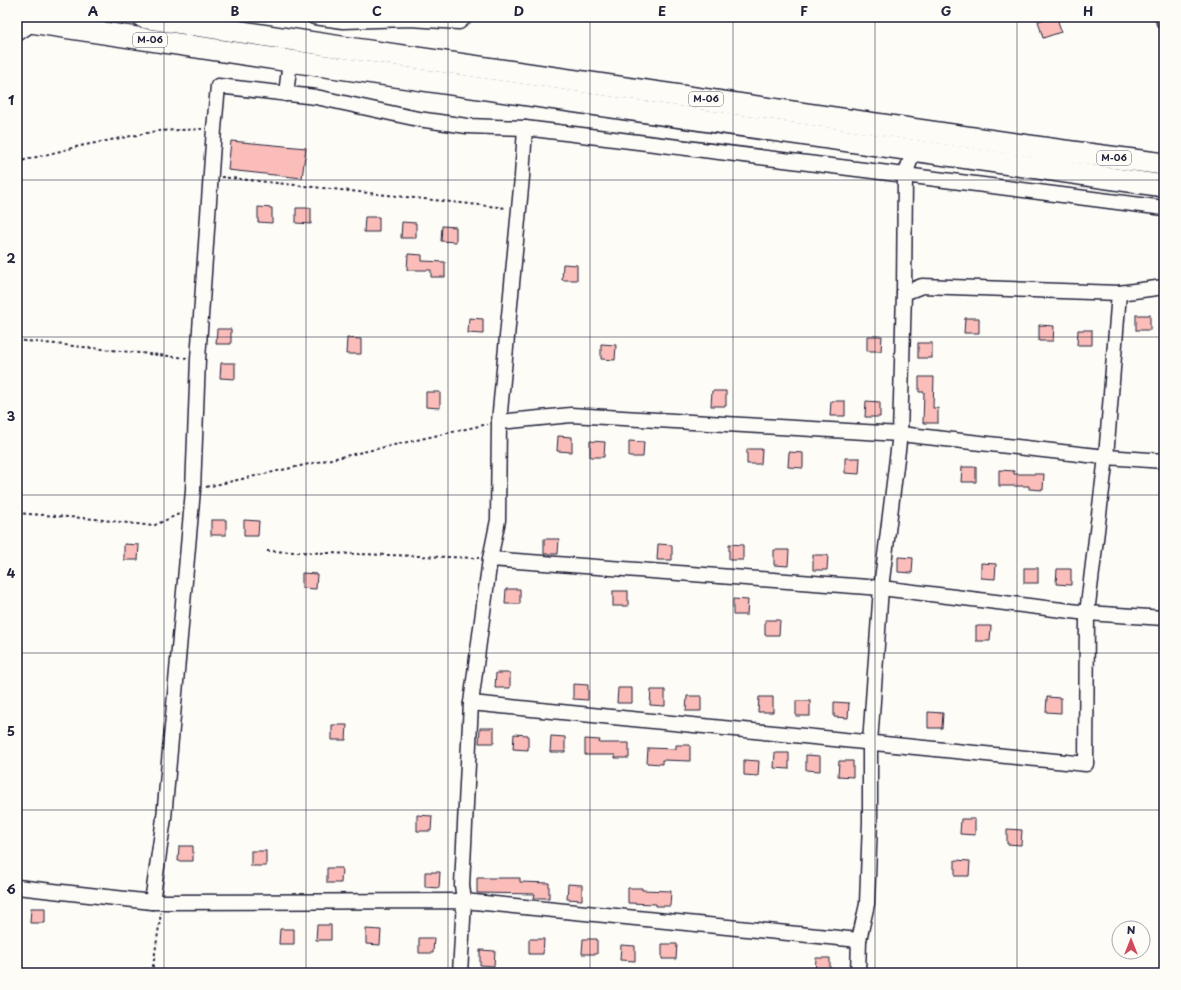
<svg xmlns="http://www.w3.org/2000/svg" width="1181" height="990" font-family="'Playpen Sans',sans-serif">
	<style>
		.building { fill: #fabdba; stroke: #22223b }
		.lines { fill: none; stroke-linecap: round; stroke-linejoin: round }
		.minor-casing { stroke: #22223b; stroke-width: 17 }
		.highway-casing { stroke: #22223b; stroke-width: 24 }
		.path { stroke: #22223b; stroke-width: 2; stroke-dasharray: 3 3; stroke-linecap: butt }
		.minor { stroke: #fdfcf7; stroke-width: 14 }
		.highway { stroke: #fdfcf7; stroke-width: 21 }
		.grid { fill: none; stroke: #22223b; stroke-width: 1; stroke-opacity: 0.55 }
		.labels { text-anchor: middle; stroke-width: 3; stroke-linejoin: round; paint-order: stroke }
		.shield { fill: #fdfcf7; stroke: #646373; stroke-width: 1 }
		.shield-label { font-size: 9px; font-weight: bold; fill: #22223b }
		.neatline { fill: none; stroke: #22223b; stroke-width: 1.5 }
		.grid-label { font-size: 13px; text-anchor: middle; font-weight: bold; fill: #22223b }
	</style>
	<rect width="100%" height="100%" fill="#fdfcf7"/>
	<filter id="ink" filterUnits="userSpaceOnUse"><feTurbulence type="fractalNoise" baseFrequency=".025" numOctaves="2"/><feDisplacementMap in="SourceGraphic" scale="8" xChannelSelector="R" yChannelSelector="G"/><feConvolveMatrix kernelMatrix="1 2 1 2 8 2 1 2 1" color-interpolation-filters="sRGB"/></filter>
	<g filter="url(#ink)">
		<!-- building -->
		<g class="building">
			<path d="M1052,17H1057L1061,32L1043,38L1038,21Z"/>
			<path d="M231,141L306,148L302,178L228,170Z"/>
			<path d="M258,207L272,208V223L258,222Z"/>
			<path d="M296,208H311V224L296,223Z"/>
			<path d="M365,217H379V232H364Z"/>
			<path d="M402,222L416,223V238H401Z"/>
			<path d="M442,226L456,227V242L441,241Z"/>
			<path d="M408,254L422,255V261L445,262V277H431V270H407Z"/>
			<path d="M563,264L577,265V280H562Z"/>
			<rect x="1136" y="315" width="14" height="15"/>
			<path d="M469,318L483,319V334L468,333Z"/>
			<path d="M965,318H979V333H964Z"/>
			<path d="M1039,325L1054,326L1053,341H1039Z"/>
			<path d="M217,329H231V344H216Z"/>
			<path d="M1078,330H1092V345H1077Z"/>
			<path d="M867,336H882L881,351H867Z"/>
			<path d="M347,338L361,339V354H346Z"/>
			<rect x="918" y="343" width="14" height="15"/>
			<path d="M601,344L616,345L615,360L601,359Z"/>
			<path d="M221,363H235V379L220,378Z"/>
			<path d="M919,377H934L933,408H938V423H923L924,392H919Z"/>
			<path d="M712,391H726V406H711Z"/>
			<path d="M426,392H440V408L426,407Z"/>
			<path d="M831,401H845V416H830Z"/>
			<path d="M866,401L880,402V417H865Z"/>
			<path d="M558,436L572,437V452L557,451Z"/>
			<path d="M590,441L605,442L604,457H590Z"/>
			<path d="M629,441L644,442L643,457H629Z"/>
			<path d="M747,449H762L761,464H747Z"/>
			<path d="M789,452L803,453V468L788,467Z"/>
			<path d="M845,458H860L859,474L845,473Z"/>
			<path d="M962,467H976V482H961Z"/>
			<path d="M999,470L1014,471V474H1044L1043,490L1029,489V486H999Z"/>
			<rect x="211" y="520" width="15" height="15"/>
			<path d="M244,520L259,521L258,536H244Z"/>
			<path d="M544,539H559L558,554H544Z"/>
			<path d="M124,544L139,545L138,560H124Z"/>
			<path d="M658,544L672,545V560H657Z"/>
			<path d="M729,544L743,545V560H729Z"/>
			<path d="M774,550H789L788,566L774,565Z"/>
			<path d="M813,555H828L827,570H813Z"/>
			<path d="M898,557L913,558L912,573L898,572Z"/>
			<path d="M981,563L996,564L995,579L981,578Z"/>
			<rect x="1024" y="568" width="14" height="15"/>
			<path d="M1057,569H1071V585L1056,584Z"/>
			<path d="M302,573L317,574L316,589L302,588Z"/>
			<path d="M506,589H520V604H505Z"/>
			<rect x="613" y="591" width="15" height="15"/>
			<path d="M733,599L748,600L747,615H733Z"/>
			<path d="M765,620H780L779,635H765Z"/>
			<path d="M976,626H991L990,641H976Z"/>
			<path d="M496,673H510V688H495Z"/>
			<path d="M573,684L588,685V700L573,699Z"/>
			<path d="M618,688H632V703H617Z"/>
			<path d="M651,690H665V706L650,705Z"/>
			<path d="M687,696H701V711H686Z"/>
			<path d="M759,697H773V712H758Z"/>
			<path d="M1047,697L1061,698V713L1046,712Z"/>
			<rect x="796" y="701" width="14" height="15"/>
			<path d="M834,702L849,703L848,718L834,717Z"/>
			<path d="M928,712L943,713L942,728H928Z"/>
			<path d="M332,725H347L346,740H332Z"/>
			<path d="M480,728H494V743H479Z"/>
			<path d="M514,734L528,735V750L513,749Z"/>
			<path d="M551,736L565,737V752H550Z"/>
			<path d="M585,739L600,740L599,743H629V758H615V755H585Z"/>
			<path d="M676,745H690V761L662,760V764L647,763L648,748L676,749Z"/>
			<path d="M775,753H789V769L774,768Z"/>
			<path d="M806,755L820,756V771L806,770Z"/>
			<path d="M744,760L759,761L758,776L744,775Z"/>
			<path d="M839,761H853V777L838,776Z"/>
			<path d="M417,815L432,816L431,831H417Z"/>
			<path d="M961,819H975V835L960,834Z"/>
			<path d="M1007,829L1022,830L1021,845L1007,844Z"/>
			<path d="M179,846H193V861H178Z"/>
			<rect x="251" y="851" width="15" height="15"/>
			<path d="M955,860L970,861L969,876H955Z"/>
			<path d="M327,868H342L341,883H327Z"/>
			<path d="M425,872H440L439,888L425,887Z"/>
			<path d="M477,878H520V882L549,883V898H534L535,894L477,893Z"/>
			<path d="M568,884L582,885V900L567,899Z"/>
			<path d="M628,888H642V890L671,891L670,906H656V904L628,903Z"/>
			<path d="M31,908H45V923H30Z"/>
			<path d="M317,925H331V940H316Z"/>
			<path d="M280,929H294V944H279Z"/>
			<path d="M366,929L381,930L380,945L366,944Z"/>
			<path d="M419,938H434L433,953H419Z"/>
			<path d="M529,939H544L543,954H529Z"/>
			<path d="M583,939H597V954H582Z"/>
			<path d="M662,944H677L676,959H662Z"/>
			<path d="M621,945L635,946V961L620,960Z"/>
			<path d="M480,950L495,951L494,966L480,965Z"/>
			<path d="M816,958H830V973H815Z"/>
		</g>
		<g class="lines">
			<!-- minor casing -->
			<g class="minor-casing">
				<g id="minor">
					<path d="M314,17L343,21L410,19L459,22L465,17"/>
					<path d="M1163,17L1164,22"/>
					<path d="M17,34L35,22"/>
					<path d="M286,94L290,61"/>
					<path d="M904,293L905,175L914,150"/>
					<path d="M499,422L571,415L900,434L1106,457L1164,461"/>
					<path d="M490,559L881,588L1087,613L1164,618"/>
					<path d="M471,703L1086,764L1087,613L1106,457L1119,293"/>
					<path d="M17,887L152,902L464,901L859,940"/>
					<path d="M152,902L164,818L193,490L198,359L214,129L218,86L316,97L418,119L467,126L525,128L905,175L1164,208"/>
					<path d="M460,973L464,901L462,885L471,703L490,559L498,520L499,422L522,177L525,128"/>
					<path d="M858,973L859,940L867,904L870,821V743L881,588L900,434L904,293L922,286L1119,293L1164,287"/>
				</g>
			</g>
			<!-- highway casing -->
			<g class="highway-casing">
				<g id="highway">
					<path d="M143,17L348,48L1064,151L1164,164"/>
					<path d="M17,20L290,61L1164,186"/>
				</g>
			</g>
			<!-- path -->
			<g class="path">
				<path d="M17,162L80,146L157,131L202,129"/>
				<path d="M221,177L507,208"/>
				<path d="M17,340L187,358"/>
				<path d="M206,487L488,424"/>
				<path d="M17,513L95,519L153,526L179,514"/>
				<path d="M267,551L479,558"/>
				<path d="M152,973L161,913"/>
			</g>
			<!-- minor -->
			<use href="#minor" class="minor"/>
			<!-- highway -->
			<use href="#highway" class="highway"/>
		</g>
	</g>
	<!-- grid -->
	<path class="grid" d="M164,17V973M306,17V973M448,17V973M590,17V973M733,17V973M875,17V973M1017,17V973M17,180H1164M17,337H1164M17,495H1164M17,653H1164M17,810H1164"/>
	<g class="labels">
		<!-- shield labels -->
		<g class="shield">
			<rect x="133" y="33" width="34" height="14" rx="3"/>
			<rect x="689" y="92" width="34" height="14" rx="3"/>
			<rect x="1097" y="151" width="34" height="14" rx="3"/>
		</g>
		<g class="shield-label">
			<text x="150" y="43">М-06</text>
			<text x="706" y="102">М-06</text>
			<text x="1114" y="161">М-06</text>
		</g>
	</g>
	<!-- margin -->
	<rect width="1181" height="990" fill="none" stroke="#fdfcf7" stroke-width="44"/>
	<!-- north arrow -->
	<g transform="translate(1131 940)"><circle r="19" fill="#fdfcf7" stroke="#a5a5ac"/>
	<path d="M0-3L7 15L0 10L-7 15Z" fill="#d1495b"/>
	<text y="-6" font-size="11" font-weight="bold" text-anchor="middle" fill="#22223b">N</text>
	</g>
	<rect x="22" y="22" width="1137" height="946" class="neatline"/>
	<g class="grid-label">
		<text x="93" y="16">A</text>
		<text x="235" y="16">B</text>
		<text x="377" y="16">C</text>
		<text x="519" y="16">D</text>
		<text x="662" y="16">E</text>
		<text x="804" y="16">F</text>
		<text x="946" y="16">G</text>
		<text x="1088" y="16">H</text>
		<text x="11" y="105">1</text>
		<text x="11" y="263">2</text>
		<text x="11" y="421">3</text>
		<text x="11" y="578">4</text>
		<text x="11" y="736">5</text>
		<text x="11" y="894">6</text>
	</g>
</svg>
